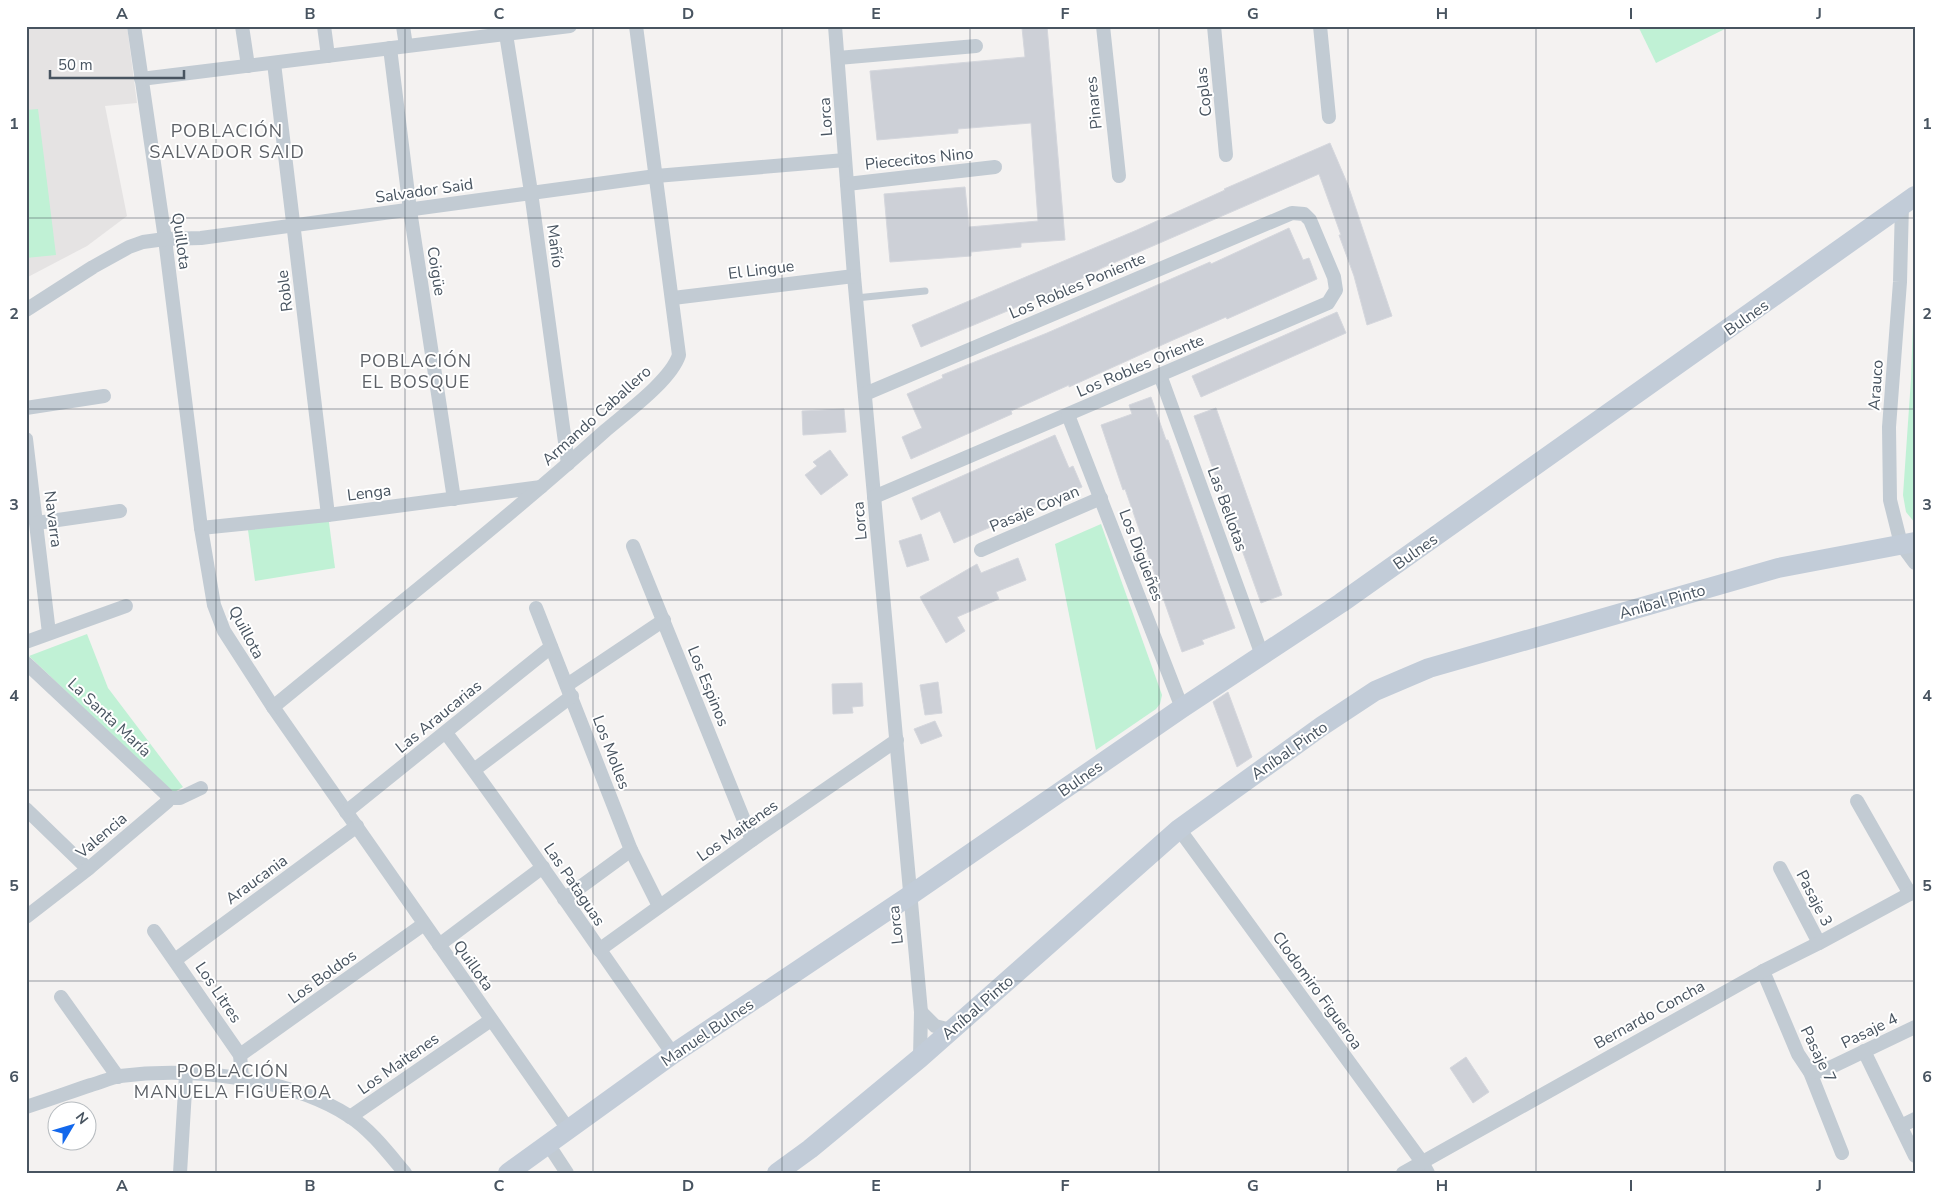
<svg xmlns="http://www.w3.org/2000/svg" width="1941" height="1199" font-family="'Nunito Sans',sans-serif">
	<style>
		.education { fill: #e5e3e3 }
		.green { fill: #c0f1d5 }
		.building { fill: #cdd0d7; stroke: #d5d7dd }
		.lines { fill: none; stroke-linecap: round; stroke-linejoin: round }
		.lane { stroke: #c2cbd3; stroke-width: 7 }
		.street { stroke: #c2cbd3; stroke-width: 14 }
		.secondary { stroke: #c2ccd8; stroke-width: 20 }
		.grid { fill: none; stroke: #485460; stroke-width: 1; stroke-opacity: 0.55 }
		.labels { text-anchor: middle; stroke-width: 4; stroke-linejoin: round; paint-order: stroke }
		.street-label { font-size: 16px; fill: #485460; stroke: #fff }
		.neighbourhood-label { font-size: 18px; letter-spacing: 1px; fill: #5d6167; stroke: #fff }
		.neatline { fill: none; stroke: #485460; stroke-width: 2 }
		.grid-label { font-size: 16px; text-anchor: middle; font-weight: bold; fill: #485460 }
	</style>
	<rect width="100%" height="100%" fill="#f4f2f1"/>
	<!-- education -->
	<path class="education" d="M26,26H127L137,103L105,106L127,216L87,246L26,278Z"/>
	<!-- green -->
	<g class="green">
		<path d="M1638,26H1731L1656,63Z"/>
		<path d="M38,109L56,255L26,258V110Z"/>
		<path d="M1915,266V523L1906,512L1903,495L1911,379Z"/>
		<path d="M328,515L335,568L255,581L248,530Z"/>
		<path d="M1101,524L1162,695L1160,704L1156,709L1096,750L1055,544Z"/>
		<path d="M87,634L108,688L183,787L173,793L29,656Z"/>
	</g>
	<!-- building -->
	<g class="building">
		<path d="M1047,26L1065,240L1021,243V247L971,252V256L890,262L884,194L965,187L969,227L1038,221L1031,123L958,129V133L877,140L870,71L1025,57L1022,28Z"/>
		<path d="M1330,143L1348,185L1392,316L1367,325L1354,276L1339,235H1341L1319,174L1102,268L1065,287L921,347L912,325L1137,230L1225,190L1224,189Z"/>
		<path d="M1289,228L1303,260L1309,258L1317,279L1227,319L1226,317L1173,340L1069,387V385L1011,411L1012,414L911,459L902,437L922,428L907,394L943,378L942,375L1047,333L1210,262L1211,264Z"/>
		<path d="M1337,312L1346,333L1201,397L1192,376Z"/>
		<path d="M1151,397L1166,440H1168L1235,628L1202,640L1204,644L1182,652L1125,489L1123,490L1101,425L1132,414L1129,405Z"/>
		<path d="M1216,408L1282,595L1261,603L1194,416Z"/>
		<path d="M844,409L846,432L803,435L802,411Z"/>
		<path d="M1055,435L1069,468L1073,466L1082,487L954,543L940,511L921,520L912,498Z"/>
		<path d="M830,450L848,475L821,495L805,475L817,466L813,462Z"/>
		<path d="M921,534L929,560L907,567L899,541Z"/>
		<path d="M1018,558L1026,580L996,592L999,599L957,617L965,631L946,643L920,597L977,564L981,573Z"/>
		<path d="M938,682L942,713L925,715L920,685Z"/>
		<path d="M862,683L863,706L852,707L853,713L833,714L832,684Z"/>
		<path d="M1228,692L1252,757L1237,767L1213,702Z"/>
		<path d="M935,721L942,736L921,744L914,729Z"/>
		<path d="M1466,1057L1489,1092L1473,1103L1450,1068Z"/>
	</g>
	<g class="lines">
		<!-- lane -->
		<path class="lane" d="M856,298L925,291"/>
		<!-- street -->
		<g class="street">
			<path d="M134,26L165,239L201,528L214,605L224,631L273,707L568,1129"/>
			<path d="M242,26L248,66"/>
			<path d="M324,26L328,56"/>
			<path d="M403,26L406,46"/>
			<path d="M835,26L854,276L921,1012L920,1058"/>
			<path d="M1103,26L1119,176"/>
			<path d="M1214,26L1226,155"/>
			<path d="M1320,26L1329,117"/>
			<path d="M506,34L531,192L568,464"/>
			<path d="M390,48L410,210L454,499"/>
			<path d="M838,58L976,46"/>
			<path d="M274,63L328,515"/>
			<path d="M141,79L570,26"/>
			<path d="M847,184L995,167"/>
			<path d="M1902,205L1900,282L1889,427L1890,500L1901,544L1915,563"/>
			<path d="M673,298L854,276"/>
			<path d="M26,310L93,267L129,247L143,242L165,239L201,238L656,176L845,160"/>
			<path d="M1160,375L1262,655"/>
			<path d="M865,394L1292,213L1304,214L1310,220L1334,277L1336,290L1328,303L874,497"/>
			<path d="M26,408L104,396"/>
			<path d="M1068,415L1182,708"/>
			<path d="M26,439L49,633"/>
			<path d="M37,523L120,511"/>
			<path d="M201,528L328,515L541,487"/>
			<path d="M633,546L752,840"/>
			<path d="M981,550L1101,498"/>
			<path d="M536,608L631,850L659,906"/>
			<path d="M26,642L126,606"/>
			<path d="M26,663L166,794L168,798"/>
			<path d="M567,685L664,620"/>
			<path d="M273,707C385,615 499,526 606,430C627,412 671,380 679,355L636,26"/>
			<path d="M446,733C525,838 597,948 673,1054"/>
			<path d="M474,770L572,696"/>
			<path d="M1857,801L1910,894"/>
			<path d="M26,809L88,869"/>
			<path d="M346,812L551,647"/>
			<path d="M1179,829L1422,1162L1428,1173"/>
			<path d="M1780,868L1819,943"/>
			<path d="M564,899L631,850"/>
			<path d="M26,917L88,869L167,802L168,798H180L201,788"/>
			<path d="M154,931L240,1055L242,1078"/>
			<path d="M439,945L543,867"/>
			<path d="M599,950L752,840L897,740"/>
			<path d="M175,960L357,826"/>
			<path d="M1763,971L1798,1054L1810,1072L1842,1153"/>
			<path d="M61,997L118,1077"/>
			<path d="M921,1012L935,1026L951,1030"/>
			<path d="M1864,1051L1915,1156"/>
			<path d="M240,1055L424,924"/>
			<path d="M1810,1072L1823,1071L1915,1027"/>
			<path d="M26,1107C48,1100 70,1092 91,1085C101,1082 111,1078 120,1076C191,1067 288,1077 349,1116C370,1129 389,1154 405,1173"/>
			<path d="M350,1117L491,1020"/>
			<path d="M1901,1126L1915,1119"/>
			<path d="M548,1144L567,1173"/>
			<path d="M180,1173L186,1074"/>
			<path d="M1403,1173L1763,971L1819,943L1915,891"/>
		</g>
		<!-- secondary -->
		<g class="secondary">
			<path d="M508,1173L673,1054L909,896L1182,708L1341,603L1915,196"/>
			<path d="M777,1173L810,1149L920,1058L1179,829L1322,726L1375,691L1429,668L1778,568L1915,542"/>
		</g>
	</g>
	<!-- grid -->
	<path class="grid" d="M216,26V1173M405,26V1173M593,26V1173M782,26V1173M970,26V1173M1159,26V1173M1348,26V1173M1536,26V1173M1725,26V1173M26,218H1915M26,409H1915M26,600H1915M26,790H1915M26,981H1915"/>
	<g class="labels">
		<!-- street labels -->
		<g class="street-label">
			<text transform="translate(1203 92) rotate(-96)" y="6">Coplas</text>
			<text transform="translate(1093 103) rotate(-96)" y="6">Pinares</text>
			<text transform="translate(825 117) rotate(-94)" y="6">Lorca</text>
			<text transform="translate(919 158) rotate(-6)" y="6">Piececitos Nino</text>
			<text transform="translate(424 190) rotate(-8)" y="6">Salvador Said</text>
			<text transform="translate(182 241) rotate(82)" y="6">Quillota</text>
			<text transform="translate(556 246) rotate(82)" y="6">Mañío</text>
			<text transform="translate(761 269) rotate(-7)" y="6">El Lingue</text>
			<text transform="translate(437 271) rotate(81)" y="6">Coigüe</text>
			<text transform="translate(1077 285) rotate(-23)" y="6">Los Robles Poniente</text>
			<text transform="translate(284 291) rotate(-97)" y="6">Roble</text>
			<text transform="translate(1746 317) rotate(-35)" y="6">Bulnes</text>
			<text transform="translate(1140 365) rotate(-23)" y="6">Los Robles Oriente</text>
			<text transform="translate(1875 385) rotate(-86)" y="6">Arauco</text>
			<text transform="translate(596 415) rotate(-42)" y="6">Armando Caballero</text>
			<text transform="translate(369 492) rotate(-7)" y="6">Lenga</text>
			<text transform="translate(1034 508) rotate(-23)" y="6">Pasaje Coyan</text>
			<text transform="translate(1228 509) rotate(70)" y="6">Las Bellotas</text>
			<text transform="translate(54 519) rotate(83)" y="6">Navarra</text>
			<text transform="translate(859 521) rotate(-95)" y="6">Lorca</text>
			<text transform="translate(1415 551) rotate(-35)" y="6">Bulnes</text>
			<text transform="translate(1142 555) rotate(69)" y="6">Los Digüeñes</text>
			<text transform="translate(1662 601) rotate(-16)" y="6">Aníbal Pinto</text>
			<text transform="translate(247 632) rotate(62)" y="6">Quillota</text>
			<text transform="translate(709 686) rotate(68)" y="6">Los Espinos</text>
			<text transform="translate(438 716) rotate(-39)" y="6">Las Araucarias</text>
			<text transform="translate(110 717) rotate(43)" y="6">La Santa María</text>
			<text transform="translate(1289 750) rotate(-35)" y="6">Aníbal Pinto</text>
			<text transform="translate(612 752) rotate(69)" y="6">Los Molles</text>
			<text transform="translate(1080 778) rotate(-35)" y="6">Bulnes</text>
			<text transform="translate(737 830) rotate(-35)" y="6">Los Maitenes</text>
			<text transform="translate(101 835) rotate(-40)" y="6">Valencia</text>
			<text transform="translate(256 879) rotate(-36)" y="6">Araucania</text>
			<text transform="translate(575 884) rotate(56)" y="6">Las Pataguas</text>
			<text transform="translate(1815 898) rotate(63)" y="6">Pasaje 3</text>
			<text transform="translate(895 925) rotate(-96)" y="6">Lorca</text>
			<text transform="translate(474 965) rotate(55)" y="6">Quillota</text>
			<text transform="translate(322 976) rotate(-36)" y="6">Los Boldos</text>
			<text transform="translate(1318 990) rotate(54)" y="6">Clodomiro Figueroa</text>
			<text transform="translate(219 992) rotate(56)" y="6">Los Litres</text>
			<text transform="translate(977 1007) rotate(-41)" y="6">Aníbal Pinto</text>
			<text transform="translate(1649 1014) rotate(-29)" y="6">Bernardo Concha</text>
			<text transform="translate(1869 1030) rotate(-26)" y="6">Pasaje 4</text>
			<text transform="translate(707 1032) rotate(-34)" y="6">Manuel Bulnes</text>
			<text transform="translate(1819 1054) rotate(64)" y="6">Pasaje 7</text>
			<text transform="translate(398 1063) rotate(-35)" y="6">Los Maitenes</text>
		</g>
		<!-- neighbourhood labels -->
		<g class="neighbourhood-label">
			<text x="227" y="137">POBLACIÓN<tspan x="227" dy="21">SALVADOR SAID</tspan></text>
			<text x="416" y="367">POBLACIÓN<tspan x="416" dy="21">EL BOSQUE</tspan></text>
			<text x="233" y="1077">POBLACIÓN<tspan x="233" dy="21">MANUELA FIGUEROA</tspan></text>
		</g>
	</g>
	<!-- border -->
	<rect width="1941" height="1199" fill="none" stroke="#ffffff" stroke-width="55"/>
	<!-- north arrow -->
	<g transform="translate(72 1126) rotate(52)"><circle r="24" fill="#ffffff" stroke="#b6bbbf"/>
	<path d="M0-4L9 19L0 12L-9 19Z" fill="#1368ec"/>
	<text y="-8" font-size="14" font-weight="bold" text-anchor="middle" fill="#485460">N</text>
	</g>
	<!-- scale -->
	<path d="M50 70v8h134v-8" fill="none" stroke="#485460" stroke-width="2.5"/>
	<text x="58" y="70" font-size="15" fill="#485460" stroke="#ffffff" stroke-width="4" paint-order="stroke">50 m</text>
	<rect x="28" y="28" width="1886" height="1144" class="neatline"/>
	<g class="grid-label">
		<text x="122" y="19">A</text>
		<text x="310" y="19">B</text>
		<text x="499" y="19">C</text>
		<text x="688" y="19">D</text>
		<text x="876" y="19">E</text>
		<text x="1065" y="19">F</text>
		<text x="1253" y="19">G</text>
		<text x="1442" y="19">H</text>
		<text x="1631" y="19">I</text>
		<text x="1819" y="19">J</text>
		<text x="14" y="129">1</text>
		<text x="1927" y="129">1</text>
		<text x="14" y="319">2</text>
		<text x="1927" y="319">2</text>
		<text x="14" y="510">3</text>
		<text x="1927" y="510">3</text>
		<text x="14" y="701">4</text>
		<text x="1927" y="701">4</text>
		<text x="14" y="891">5</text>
		<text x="1927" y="891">5</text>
		<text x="14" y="1082">6</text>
		<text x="1927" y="1082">6</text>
		<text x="122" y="1191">A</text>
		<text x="310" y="1191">B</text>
		<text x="499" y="1191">C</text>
		<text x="688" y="1191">D</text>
		<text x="876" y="1191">E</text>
		<text x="1065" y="1191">F</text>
		<text x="1253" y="1191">G</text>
		<text x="1442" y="1191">H</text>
		<text x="1631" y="1191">I</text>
		<text x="1819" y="1191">J</text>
	</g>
</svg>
